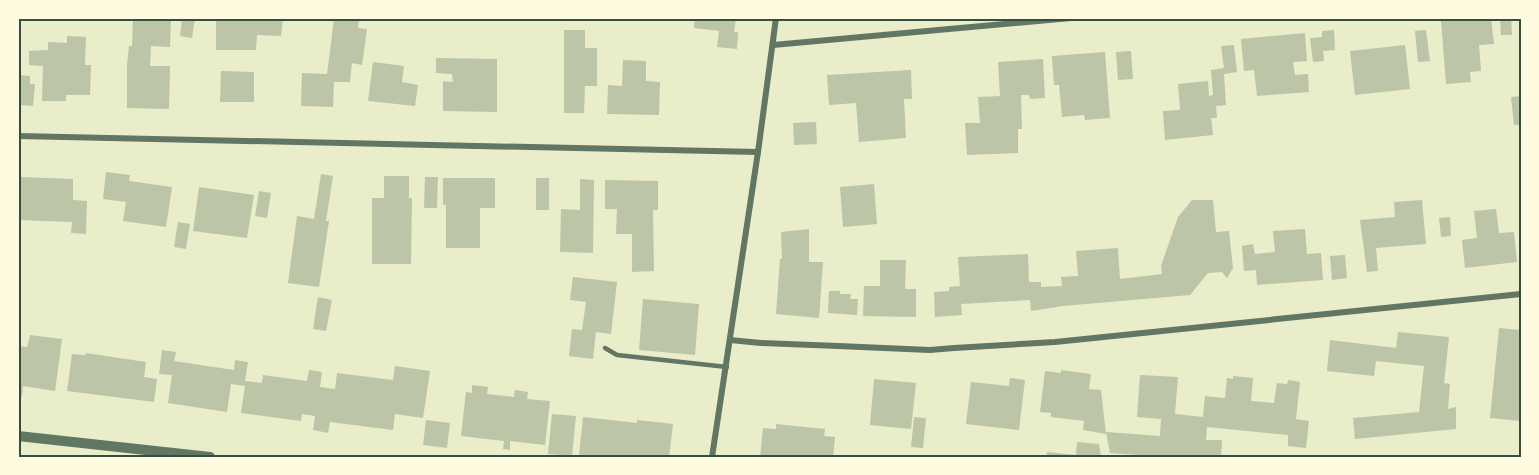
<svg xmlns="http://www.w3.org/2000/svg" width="1539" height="475" font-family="'Roboto Condensed',sans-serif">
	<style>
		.building { fill: #bcc5a7 }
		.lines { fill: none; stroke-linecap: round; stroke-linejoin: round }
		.service { stroke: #617663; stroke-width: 4.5 }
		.minor { stroke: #617663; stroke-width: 6 }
		.tertiary { stroke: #617663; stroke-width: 10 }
		.neatline { fill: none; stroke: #344e41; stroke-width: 2 }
	</style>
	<rect width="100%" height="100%" fill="#e9edc9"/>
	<!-- building -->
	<g class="building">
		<path d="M133,18H171L170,47L151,46L150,66H170L169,109L127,108V65L129,46H132Z"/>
		<path d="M182,18H195L192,38L180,36Z"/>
		<path d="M216,18H283L281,36L257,35L256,50H216Z"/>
		<path d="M695,18H736L734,32H738L737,49L717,47L719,31L694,28Z"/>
		<path d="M1457,18H1491L1494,44L1479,45L1481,71L1470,72L1471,82L1446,84L1441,20Z"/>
		<path d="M1500,18H1511L1512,35H1501Z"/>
		<path d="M334,19L359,20L358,28L367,29L362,65L352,63L350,82H334L333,107L301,106L302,73L327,74Z"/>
		<path d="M564,30H585V48H597V86H585L584,113H564Z"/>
		<path d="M1334,30L1335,50L1323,51L1324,61L1313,62L1310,38L1322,37V31Z"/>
		<path d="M1426,30L1430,61L1418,62L1415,31Z"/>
		<path d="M1305,33L1307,61L1293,62L1295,75L1308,74L1309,92L1257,96L1254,70L1244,71L1241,39Z"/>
		<path d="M67,36L86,37L85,65H91L90,95H66V101H42L43,66L29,65V51L48,50V42L67,43Z"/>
		<path d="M1234,45L1237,72L1224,74L1226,105L1216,106L1217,118H1211L1213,135L1165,140L1163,111L1180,110L1178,84L1208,81L1209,96L1213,95L1211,70L1224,68L1221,46Z"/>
		<path d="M1405,45L1410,89L1355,95L1350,51Z"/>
		<path d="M1131,51L1133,79L1118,80L1116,52Z"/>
		<path d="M1105,52L1110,118L1085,120L1084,115L1062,117L1059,85H1054L1052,56Z"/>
		<path d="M436,58L497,59V112L443,111V81L453,82L452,74L436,73Z"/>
		<path d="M1043,59L1045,98L1030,99L1029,95H1021L1022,129H1018V153L967,155L965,123H980L978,97L1000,96L998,62Z"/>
		<path d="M623,60L646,61V81L660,82L659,115L607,114L608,85L622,86Z"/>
		<path d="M373,62L404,66L402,82L418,85L415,106L368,101Z"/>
		<path d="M911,70L912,99H904L906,138L859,142L856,103L829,105L827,75Z"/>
		<path d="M221,71L254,72V102H220Z"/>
		<path d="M18,75L30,76V84H35L33,106L18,105Z"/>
		<path d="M1521,96V125H1514L1511,97Z"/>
		<path d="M816,122L817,144L794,145L793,123Z"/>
		<path d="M106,172L130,175L129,181L172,187L166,227L123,221L126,202L103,199Z"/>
		<path d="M321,174L333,176L326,221H329L319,287L288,283L297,216L314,219Z"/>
		<path d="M384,176H409V198H412L411,264H372V198H384Z"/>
		<path d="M19,177L73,179V200L87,201L86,234L71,233L72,222L18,220Z"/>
		<path d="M425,177H438L437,208H424Z"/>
		<path d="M443,178H495V208H480V248H446V205H443Z"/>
		<rect x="536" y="178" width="13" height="32"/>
		<path d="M580,179L594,180L593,253L560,252L561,209L580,210Z"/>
		<path d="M605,180L658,181V210H653L654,271L632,272V234H616L617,209H605Z"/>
		<path d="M874,184L877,224L843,227L840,187Z"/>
		<path d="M199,187L254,195L247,238L193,231Z"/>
		<path d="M259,191L271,193L267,218L255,216Z"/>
		<path d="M1192,200H1213L1216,232L1229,231L1233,268L1227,278L1222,272L1208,273L1190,295L1063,306L1031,311L1030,300L961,304L962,315L935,317L934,292L949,291V287L960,286L958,257L1028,254L1029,282H1041V287L1062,286L1061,277L1078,276L1076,251L1118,248L1120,279L1162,274L1161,266L1178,217Z"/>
		<path d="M1422,200L1426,244L1376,248L1378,271L1367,272L1360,220L1395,217L1394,202Z"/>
		<path d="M1496,209L1499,233L1514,232L1517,262L1465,268L1462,240L1477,238L1474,211Z"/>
		<path d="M1450,217L1451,236L1441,237L1439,218Z"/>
		<path d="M178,222L190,224L186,249L174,247Z"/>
		<path d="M809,229V262H823L819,318L776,314L780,259H782L781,232Z"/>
		<path d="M1305,229L1307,254L1321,253L1323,280L1257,285L1256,270L1244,271L1242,246L1253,244L1255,254L1275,252L1273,231Z"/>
		<path d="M1345,255L1347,278L1332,280L1330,256Z"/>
		<path d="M880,260H906L905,289H916V317L863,316L864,286H880Z"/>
		<path d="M573,277L617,282L611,334L596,332L593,359L569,356L572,329L582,330L586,302L570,300Z"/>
		<path d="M829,291H840V294H851L850,299H858L857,315L828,313Z"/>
		<path d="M318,297L332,300L326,331L313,329Z"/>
		<path d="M643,299L699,304L695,355L639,350Z"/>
		<path d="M1499,328L1521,330V421L1490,418Z"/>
		<path d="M1398,332L1449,337L1444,383L1450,384L1448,409L1456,407V429L1355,439L1353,418L1419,412L1424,366L1376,361L1374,376L1327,371L1330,340L1396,348Z"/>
		<path d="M30,335L62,339L55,391L23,386L22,397H18V346L27,347Z"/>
		<path d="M162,350L176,352L174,361L234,370L235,360L248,362L245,381L262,383L263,375L307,381L309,370L322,372L320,387L335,389L337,373L393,380L395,366L430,371L423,418L395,414L393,430L330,422L328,433L313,430L315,416L302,414L301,421L241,413L245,386L231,384L227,412L168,403L172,375L159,374Z"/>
		<path d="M86,353L146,362L144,377L157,379L154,402L67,391L72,354L86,355Z"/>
		<path d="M1061,370L1091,374L1089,389L1101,390L1106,434L1083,430L1084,421L1051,417V413L1040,412L1045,371L1061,373Z"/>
		<path d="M1140,375L1178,377L1175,414L1203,417L1205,396L1225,398L1227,378L1233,379V376L1253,378L1251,401L1274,403L1277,383L1287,384L1288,380L1300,382L1296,419L1309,421L1306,448L1288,446V435L1207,427L1206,440H1222L1221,457H1166L1110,453L1106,432L1160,436L1161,419L1137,417Z"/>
		<path d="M1010,378L1025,380L1019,430L966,424L971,382L1009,386Z"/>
		<path d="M874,379L916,383L911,429L870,425Z"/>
		<path d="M472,385L488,387L487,394L514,397L515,390L528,392L527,399L550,401L545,445L510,441V450L503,449L504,441L461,436L466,392L472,393Z"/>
		<path d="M552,414L576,416L572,456L548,454Z"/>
		<path d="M583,417L637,423V420L673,424L669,457L579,456Z"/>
		<path d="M914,417L926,418L923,448L911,447Z"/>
		<path d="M426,420L450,423L447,448L423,445Z"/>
		<path d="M776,424L825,429L824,436L835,437L833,457H760L763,428L776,429Z"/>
		<path d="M1077,442L1099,444L1101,457H1046L1047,452L1076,455Z"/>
	</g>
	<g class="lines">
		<!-- service -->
		<path class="service" d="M605,348L617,355L727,367"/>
		<!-- minor -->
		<g class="minor">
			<path d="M773,45L1071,18"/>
			<path d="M18,136L758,152"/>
			<path d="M730,340L761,343L838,346L930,350L954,348L1055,342L1521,294"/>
			<path d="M712,457L758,152L776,18"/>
		</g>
		<!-- tertiary -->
		<path class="tertiary" d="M18,436L210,457"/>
	</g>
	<!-- border -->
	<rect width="1539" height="475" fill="none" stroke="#fefae0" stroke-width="39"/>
	<rect x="20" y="20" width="1500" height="436" class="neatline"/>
</svg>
